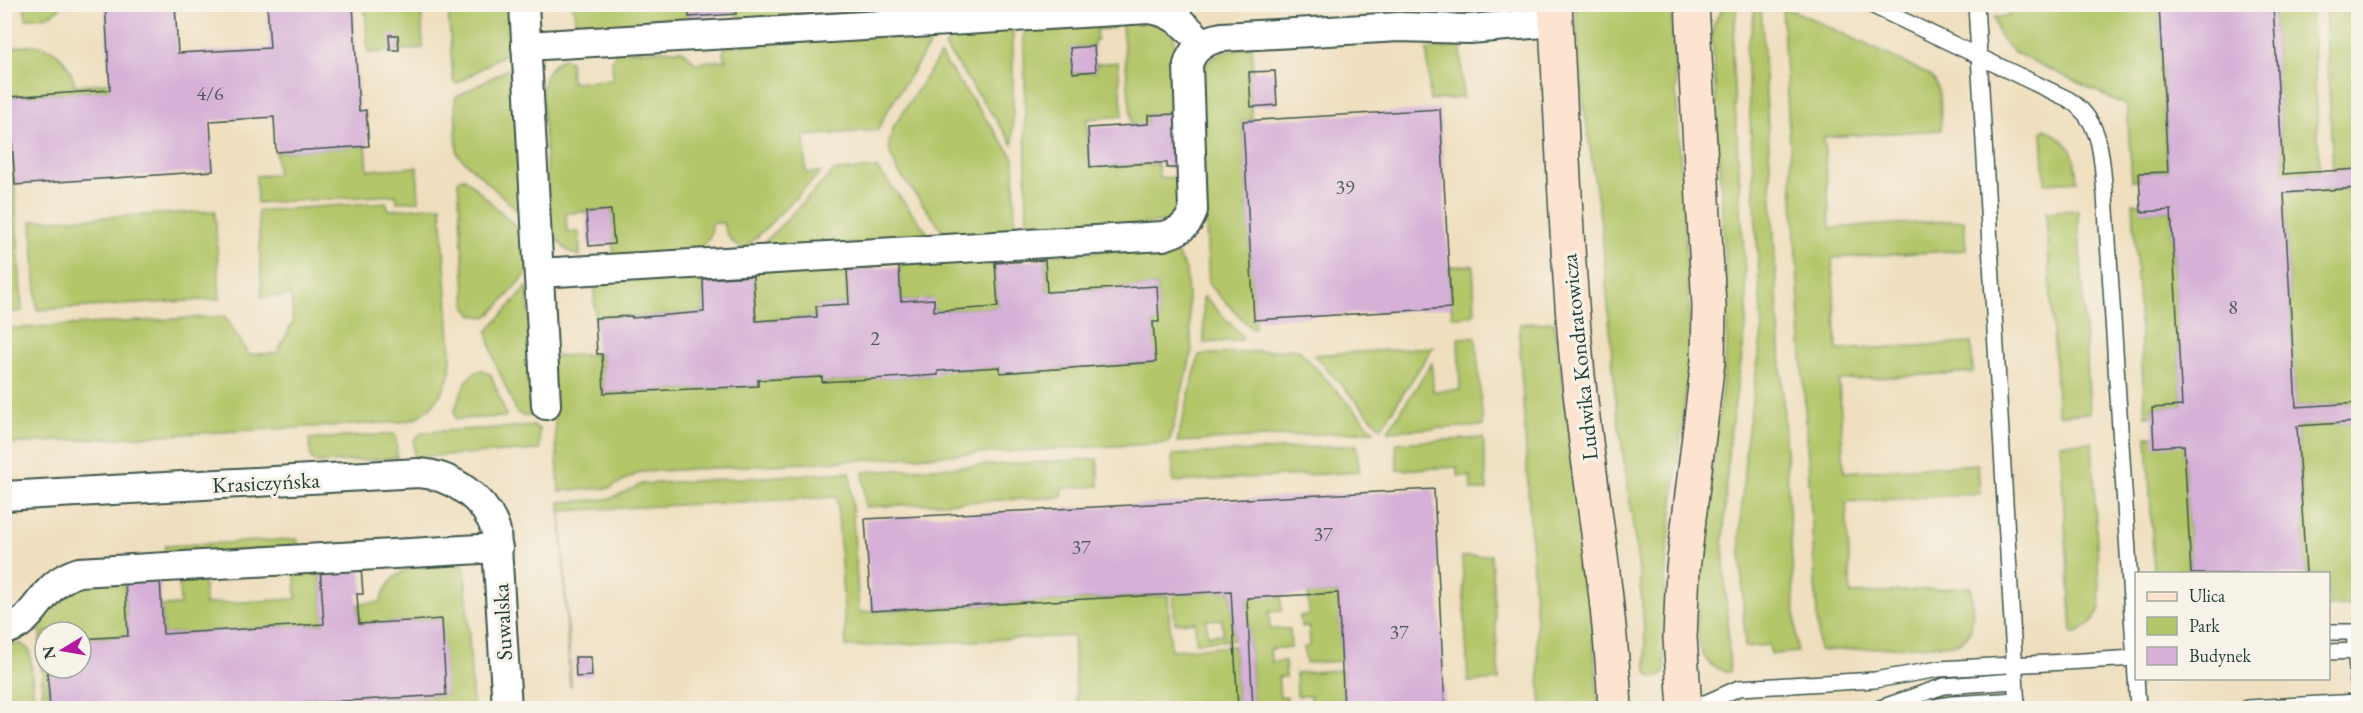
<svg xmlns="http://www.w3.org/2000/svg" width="2363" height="713" font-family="'EB Garamond',serif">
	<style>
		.green { fill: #b3c669; stroke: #69824e; stroke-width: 1.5; fill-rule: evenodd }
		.building { fill: #d6b0d7 }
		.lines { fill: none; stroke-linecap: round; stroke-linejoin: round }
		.service-casing { stroke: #3e5549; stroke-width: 18 }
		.minor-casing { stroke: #3e5549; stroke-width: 32 }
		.secondary-casing { stroke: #3e5549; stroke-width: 36 }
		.service { stroke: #fff; stroke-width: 15 }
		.minor { stroke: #fff; stroke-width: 28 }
		.secondary { stroke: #fde4d1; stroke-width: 33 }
		.labels { text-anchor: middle; stroke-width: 6; stroke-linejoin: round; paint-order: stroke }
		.number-label { font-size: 20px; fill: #4d5a5d }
		.street-label { font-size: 22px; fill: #1f3d34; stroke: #f7f3e8 }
	</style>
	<rect width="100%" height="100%" fill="#f7f3e8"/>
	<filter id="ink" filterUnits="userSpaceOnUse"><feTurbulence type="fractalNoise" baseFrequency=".0167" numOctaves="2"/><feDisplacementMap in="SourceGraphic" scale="12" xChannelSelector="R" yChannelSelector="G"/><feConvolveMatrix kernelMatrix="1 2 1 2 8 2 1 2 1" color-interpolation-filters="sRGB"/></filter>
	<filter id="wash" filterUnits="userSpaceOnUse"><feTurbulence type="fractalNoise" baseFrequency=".008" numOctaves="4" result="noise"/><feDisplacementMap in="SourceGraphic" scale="24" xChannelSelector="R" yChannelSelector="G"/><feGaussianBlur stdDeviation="1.35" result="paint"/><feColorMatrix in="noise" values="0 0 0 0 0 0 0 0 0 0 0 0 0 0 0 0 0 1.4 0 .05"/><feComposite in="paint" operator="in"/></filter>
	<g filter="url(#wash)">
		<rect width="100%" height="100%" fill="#efdfbf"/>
		<!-- green -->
		<g class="green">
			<path d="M1761,4L1797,652L1771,654L1769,645L1745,647L1740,535L1746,444L1762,332L1746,47L1752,30L1755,5Z"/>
			<path d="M24,5V4L62,5C53,17 40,18 26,19Z"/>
			<path d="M365,5H421L423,48L368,53Z"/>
			<path d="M448,5H516L514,46L511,50L456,84L453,81Z"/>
			<path d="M573,5H688L689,17L680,27L577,31Z"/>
			<path d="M735,5H800L791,20L743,23L736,14Z"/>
			<path d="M854,5H909L904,13L861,16Z"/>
			<path d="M1575,5H1671L1690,319L1688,373L1667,555L1663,608L1665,669L1664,674L1655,678L1649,675L1647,670L1640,577L1615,395L1602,230L1581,87Z"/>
			<path d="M1725,5H1737L1732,54L1747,307L1746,328L1729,442L1723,547L1730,672C1687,667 1698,616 1699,584L1727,343V298L1712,35L1715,21Z"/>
			<path d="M1995,5H2159L2168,172L2139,173V181H2132L2127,106L2016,53C2002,44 1997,33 1994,17H2009V8L1995,10Z"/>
			<path d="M2273,5H2311L2320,172L2283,174Z"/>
			<path d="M2325,5H2355L2358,71V169L2333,171Z"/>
			<path d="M1782,8L1799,13L1926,73C1945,83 1940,111 1941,130L1824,137L1830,228L1964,220L1966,250L1832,258L1837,350L1971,343L1973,372L1839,380L1844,472L1978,464L1980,494L1846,502L1851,594L1971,587C1972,607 1979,635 1956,644L1819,651Z"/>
			<path d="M1144,20L1169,30L1174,35L1179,114L1148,115V124L1132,126L1122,26L1125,21Z"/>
			<path d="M1110,22L1114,25V28L1096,30L1097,40H1094V46L1071,48L1073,73L1096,71V64L1118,62L1123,116L1087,119L1090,167L1158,164L1159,178L1182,177C1182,195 1183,209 1168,222L1027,235L1024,32L1029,27Z"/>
			<path d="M1008,28L1013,32V144L945,47L955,31Z"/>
			<path d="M928,33L932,41L886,113L878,130L804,136L806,173L821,172L745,249C732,245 726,236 723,223H713L710,236L699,250L614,258L611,210L566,213L567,232H579L580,256C562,251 554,238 550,221L542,94C543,77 549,66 563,58L570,61L571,82L613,80L612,60L617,51L682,50L698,65L702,62L726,60L723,55L725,46Z"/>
			<path d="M35,45C58,48 69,63 75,85L110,83V90L9,97L22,311L5,312V48Z"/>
			<path d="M1252,46L1253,72H1249L1252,120L1243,121L1255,327L1252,329L1209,285L1199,84C1205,51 1223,51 1252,46Z"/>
			<path d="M1461,47L1463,98L1430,100L1427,49Z"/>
			<path d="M940,55L1014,158L1015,236L953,239L942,230L897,170L890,153L889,143L894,126Z"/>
			<path d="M508,69L517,71L522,208L517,210L458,155L457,150L455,100L456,97Z"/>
			<path d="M2045,129C2073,143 2074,151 2077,181L2045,183L2042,132Z"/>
			<path d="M366,146L368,170L417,167L419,201L397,202L396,195L257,203L256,176L277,174L276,152Z"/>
			<path d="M877,168L927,232L924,240L757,250L834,171Z"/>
			<path d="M462,178H465L529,239L531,269L493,312L486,317L472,315L466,308L458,181Z"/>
			<path d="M2358,188V403L2296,407L2284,193Z"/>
			<path d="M386,202L389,210L441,206L451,355L450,372L444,389L431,407L415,419L401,422L5,444V329L225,316L249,355L277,353L293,322L291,296L262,297L258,211Z"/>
			<path d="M2133,203H2141L2142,212L2171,210L2182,406L2152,407V415L2145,416Z"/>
			<path d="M2078,210L2090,413L2058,415L2046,212Z"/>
			<path d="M215,211L220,299L37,310L32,221Z"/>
			<path d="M1165,248L1177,254L1186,270L1192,352L1169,443L641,472L609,488L559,491L551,360L557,356L602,354L604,393L758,386V380L822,377L823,382L937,375L938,371L1000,367L1001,373L1155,362L1153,322L1159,321L1157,286L1047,292L1045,260L1050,254Z"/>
			<path d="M990,258L995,263L998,307L934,311L933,299L901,301L899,267L903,263Z"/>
			<path d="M1473,265L1475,312L1471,316L1452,317L1449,267Z"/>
			<path d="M843,266L847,270L849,304L817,306V317L756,321L753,276L758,271Z"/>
			<path d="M697,275L703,279L704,312L632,318L631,316L595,318L594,287L595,283Z"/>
			<path d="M527,287L539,415L523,416L517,413L496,365L487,332Z"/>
			<path d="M1205,297L1242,336V340L1204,343L1203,298Z"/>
			<path d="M1554,322L1587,564L1599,708H1541L1519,333L1520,324Z"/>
			<path d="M1476,337L1483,426L1388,431L1432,363L1433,391L1460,390L1458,338Z"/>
			<path d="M1433,347L1381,428L1314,355Z"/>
			<path d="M1298,349L1374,431L1177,442L1199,355Z"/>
			<path d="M482,370L491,375L506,415L504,417L456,419L454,413C460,398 464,373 482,370Z"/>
			<path d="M2358,422V604L2329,606L2328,574L2306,573L2297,426Z"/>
			<path d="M534,426L539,429L540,450L414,457V440L419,435L425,432Z"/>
			<path d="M394,434L396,436L397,458L317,463L311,459L309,439Z"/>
			<path d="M2147,436H2154L2184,445L2191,573H2154Z"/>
			<path d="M1483,438L1487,490H1471L1470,476H1458L1457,467L1397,470L1396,443Z"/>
			<path d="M2092,442L2100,607C2096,620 2088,629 2074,634L2072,632L2060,444Z"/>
			<path d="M1357,445L1359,472L1173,482L1172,455Z"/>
			<path d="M1097,459L1099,486L1062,488V497L865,507L863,472Z"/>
			<path d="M850,472L859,612L1168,595L1171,650L1234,646L1238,708H1077L1073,636L846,647L837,497L561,511L571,686H570L560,502L610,499L642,484Z"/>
			<path d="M297,539L299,548L165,555V546Z"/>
			<path d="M1491,555L1499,680L1468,682L1462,557Z"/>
			<path d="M461,562L465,567L473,708H224L446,695L441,619L359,624L358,604L380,602C393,562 425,563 461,562Z"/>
			<path d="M320,567L324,624L163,634L162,606L180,605L179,575L203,574L205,604L296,599L295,569Z"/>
			<path d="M124,578L128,636L81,639V632H45V668H47L50,708H43L40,630C44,611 63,589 82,583C95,579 111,580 124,578Z"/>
			<path d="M1231,591L1234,640L1196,642L1195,622L1175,623L1173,594ZM1222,619L1223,634L1208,635L1206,620Z"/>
			<path d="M1338,593L1342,661L1306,663L1304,647L1310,646L1309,627H1301L1300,616L1309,615L1308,594Z"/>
			<path d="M1281,595L1282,611L1269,612L1270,629H1290L1291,647L1270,649L1271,662L1285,661L1286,677H1278L1280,697H1287L1288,708H1253L1247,598Z"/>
			<path d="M22,644L30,651L34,708H21L20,704L5,705V645Z"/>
			<path d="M1342,670L1344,708H1302H1311V696H1297L1296,673Z"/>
		</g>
		<g id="blocks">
			<!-- building -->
			<g class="building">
				<path d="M105,4H175L178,53L270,48L267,4H353L359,111L366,110L369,146L276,152L274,117L210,121L213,171L15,185L9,97L110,90Z"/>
				<path d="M688,4H735L736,14L689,17Z"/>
				<path d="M2159,4H2273L2283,174L2358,169V188L2284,193L2296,407L2358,403V422L2297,426L2306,574H2191L2184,445L2154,447L2152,408L2182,406L2171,210L2141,212L2139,173L2168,172Z"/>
				<path d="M2355,4H2358V39H2357Z"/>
				<path d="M389,35H398L399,50H390Z"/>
				<path d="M1094,46L1096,71L1073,73L1070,48Z"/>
				<path d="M1275,71L1277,105L1251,107L1249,72Z"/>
				<path d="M1440,109L1451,308L1254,320L1243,121Z"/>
				<path d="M1179,114L1182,168H1167V163H1150L1090,167L1088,128L1148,124V115Z"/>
				<path d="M611,210L614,244L589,246L586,212Z"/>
				<path d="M1045,260L1047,292L1157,286L1159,322H1153L1156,362L1000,373V367L938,371V375L822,382V377L758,380V386L604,393L602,354H597L595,318L632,316V318L704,312L703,279L753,276L756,321L817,317L816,306L849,304L847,270L899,267L901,301L934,299V311L998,307L995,263Z"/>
				<path d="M1434,489L1445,708H1344L1338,593L1247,598L1253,708H1238L1231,591L871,611L865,519Z"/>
				<path d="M320,567H361L363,594H357L359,624L442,619L446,695L224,708H50L47,668H81V639L128,636L125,580L160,578L163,634L324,624Z"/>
				<path d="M575,657H591L592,676L576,677Z"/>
				<path d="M21,704V708H4V705Z"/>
			</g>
		</g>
	</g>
	<g filter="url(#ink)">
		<use href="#blocks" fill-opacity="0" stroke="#3e5549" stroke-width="1.5"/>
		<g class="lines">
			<!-- service casing -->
			<g class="service-casing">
				<g id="service">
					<path d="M1869,4L2068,99C2103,121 2101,156 2105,194L2138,708"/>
					<path d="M1976,4L2017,708"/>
					<path d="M2328,632H2354L2358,683"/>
					<path d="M2328,652L2358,651"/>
					<path d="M1694,708L1739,688L1875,680L1939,669L2136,658"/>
					<path d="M1880,708L1944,686L2015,681"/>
					<path d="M1928,708L1952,704L2017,700"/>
					<path d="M2247,708L2358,702"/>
				</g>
			</g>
			<!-- minor casing -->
			<g class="minor-casing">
				<g id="minor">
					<path d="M524,4L546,405"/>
					<path d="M526,46L1149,9C1174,12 1186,26 1203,44"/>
					<path d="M539,273L1163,236C1178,232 1189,226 1193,210L1188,65C1192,48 1206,40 1222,37L1399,27L1469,29L1556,22"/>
					<path d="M4,496L419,473C452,475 486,499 496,531L507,708"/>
					<path d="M4,630C39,622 38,584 79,572L498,548"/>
				</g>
			</g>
			<!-- secondary casing -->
			<g class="secondary-casing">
				<g id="secondary">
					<path d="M1555,4C1562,128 1566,252 1578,375C1590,487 1610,596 1615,708"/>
					<path d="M1685,708L1680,638L1683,569L1708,361L1709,306L1692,4"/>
				</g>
			</g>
			<!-- service -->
			<use href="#service" class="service"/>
			<!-- minor -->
			<use href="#minor" class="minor"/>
			<!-- secondary -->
			<use href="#secondary" class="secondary"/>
		</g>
	</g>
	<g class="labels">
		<!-- number labels -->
		<g class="number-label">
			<text x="210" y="100">4/6</text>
			<text x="1345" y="194">39</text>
			<text x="2233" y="314">8</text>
			<text x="875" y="345">2</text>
			<text x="1323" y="541">37</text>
			<text x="1081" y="554">37</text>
			<text x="1399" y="639">37</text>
		</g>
		<!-- street labels -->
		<g class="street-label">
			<text transform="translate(1579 357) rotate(-96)" y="8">Ludwika Kondratowicza</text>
			<text transform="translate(266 482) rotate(-3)" y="8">Krasiczyńska</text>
			<text transform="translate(502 622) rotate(-93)" y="8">Suwalska</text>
		</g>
	</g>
	<!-- margin -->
	<rect width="2363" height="713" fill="none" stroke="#f7f3e8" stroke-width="24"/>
	<!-- legend -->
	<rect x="2135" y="572" width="195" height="108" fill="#f7f3e8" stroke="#a1aaa0" stroke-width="1.5"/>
	<rect x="2147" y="592" width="30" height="9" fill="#fde4d1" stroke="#a1aaa0" stroke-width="1.5"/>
	<text x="2189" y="602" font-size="18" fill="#1f3d34">Ulica</text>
	<rect x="2147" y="617" width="30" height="18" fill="#b3c669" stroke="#a1aaa0" stroke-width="1.5"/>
	<text x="2189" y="632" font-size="18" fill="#1f3d34">Park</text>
	<rect x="2147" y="647" width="30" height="18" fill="#d6b0d7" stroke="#a1aaa0" stroke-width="1.5"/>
	<text x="2189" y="662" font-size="18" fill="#1f3d34">Budynek</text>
	<!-- north arrow -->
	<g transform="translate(63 650) rotate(259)"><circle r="28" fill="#f7f3e8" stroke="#a1aaa0" stroke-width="1.5"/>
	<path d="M0-4.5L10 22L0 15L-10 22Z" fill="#b5179e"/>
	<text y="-9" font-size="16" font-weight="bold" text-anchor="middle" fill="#1f3d34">N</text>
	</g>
</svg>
